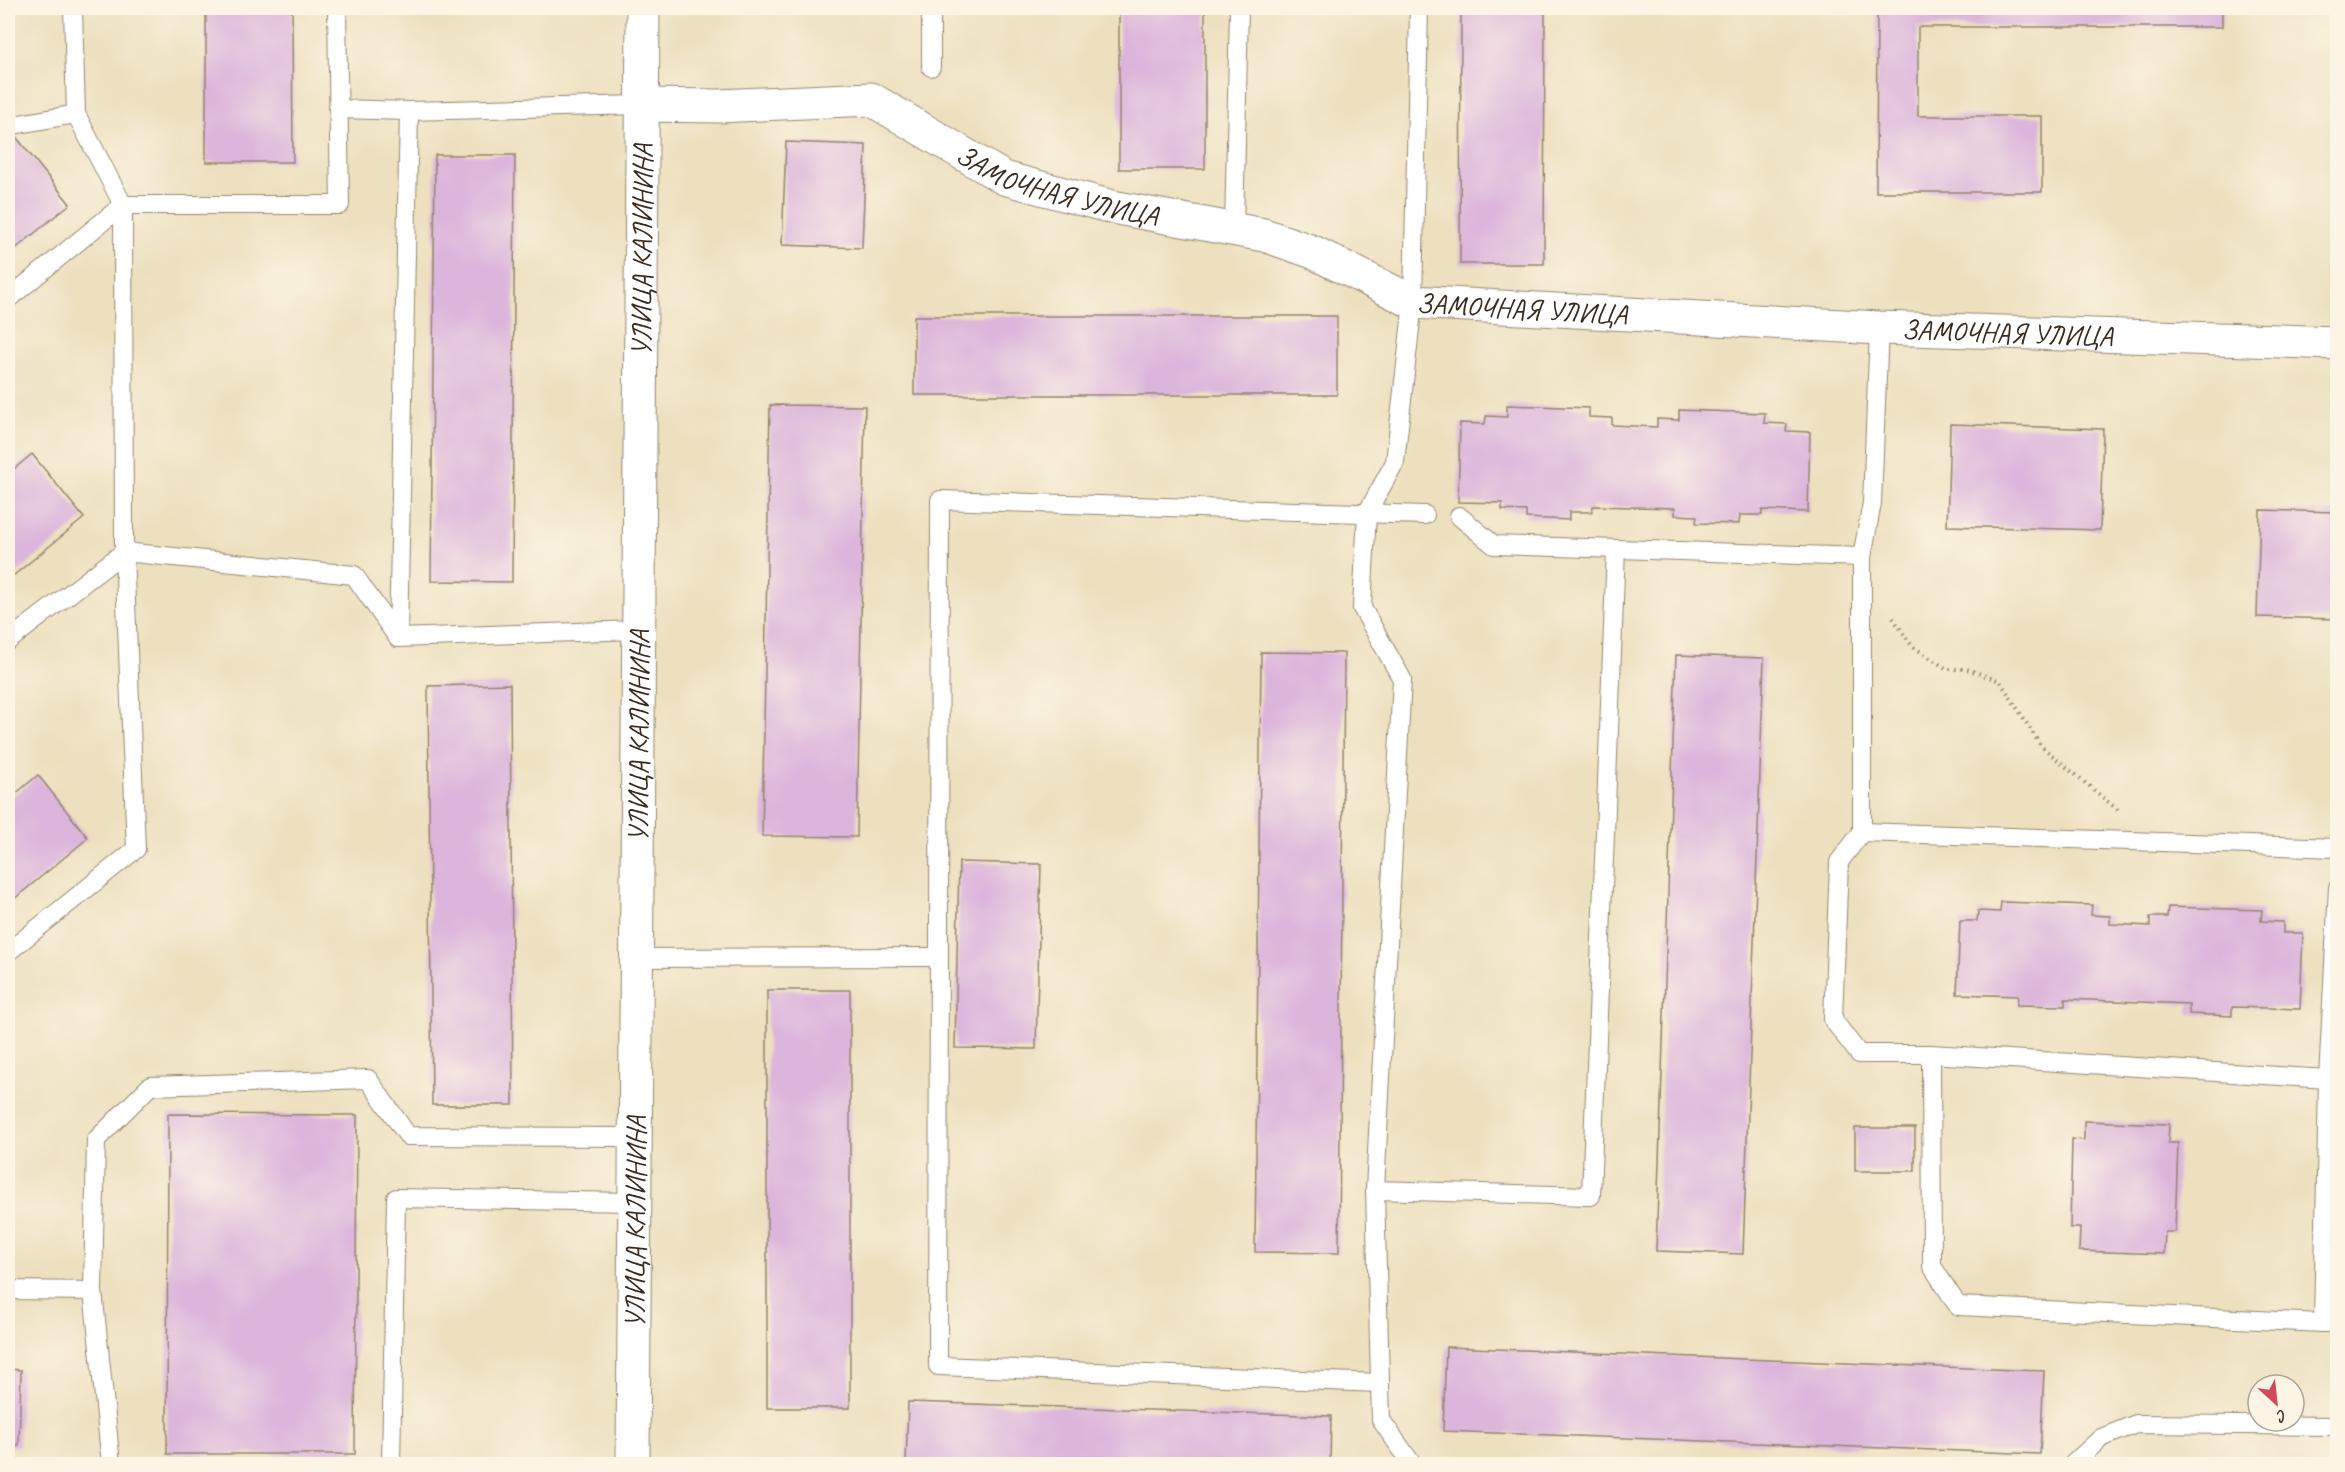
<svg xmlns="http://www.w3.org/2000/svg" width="2345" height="1472" font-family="Caveat,sans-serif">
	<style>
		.building { fill: #dbb5db }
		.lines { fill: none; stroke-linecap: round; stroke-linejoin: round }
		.service-casing { stroke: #94856e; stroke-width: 20 }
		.minor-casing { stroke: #94856e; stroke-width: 35 }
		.tertiary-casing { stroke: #94856e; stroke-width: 35 }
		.path { stroke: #94856e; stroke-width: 4; stroke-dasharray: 1.5 4.5; stroke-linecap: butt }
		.service { stroke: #fff; stroke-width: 18 }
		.minor { stroke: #fff; stroke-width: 33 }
		.tertiary { stroke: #fff; stroke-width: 33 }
		.labels { text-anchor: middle; stroke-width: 4.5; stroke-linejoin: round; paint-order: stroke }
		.street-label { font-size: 28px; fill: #3b2a1e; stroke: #fcf5e5 }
	</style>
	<rect width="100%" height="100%" fill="#fcf5e5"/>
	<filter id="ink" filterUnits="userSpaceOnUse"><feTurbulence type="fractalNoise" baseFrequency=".0167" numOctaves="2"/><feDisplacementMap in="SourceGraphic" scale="12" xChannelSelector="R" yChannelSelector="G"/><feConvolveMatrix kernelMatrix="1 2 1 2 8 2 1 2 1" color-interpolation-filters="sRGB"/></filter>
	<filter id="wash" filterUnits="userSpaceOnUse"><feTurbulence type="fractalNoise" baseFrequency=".008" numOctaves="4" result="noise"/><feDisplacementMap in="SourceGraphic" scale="24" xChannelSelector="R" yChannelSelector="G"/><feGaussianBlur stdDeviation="1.35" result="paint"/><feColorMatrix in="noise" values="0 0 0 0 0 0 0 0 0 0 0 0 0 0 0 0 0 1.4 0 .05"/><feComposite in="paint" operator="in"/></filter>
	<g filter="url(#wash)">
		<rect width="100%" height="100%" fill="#ede0bf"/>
		<g id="blocks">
			<!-- building -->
			<g class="building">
				<path d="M206,8H292L293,162H206Z"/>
				<rect x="1119" y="8" width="86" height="161"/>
				<path d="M1461,8H1545L1544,264H1460Z"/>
				<path d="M1877,8H2222V27H1918V116H2042V192H1876Z"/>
				<path d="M13,133L70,204L8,255V138Z"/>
				<path d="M786,142L866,145L862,248L782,245Z"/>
				<path d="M435,155H515L512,582L431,581Z"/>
				<rect x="914" y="316" width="423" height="79"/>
				<path d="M770,405L865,406L857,837L762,836Z"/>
				<path d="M1507,405L1589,408V417L1612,418V425L1657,427V419L1679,420V410L1765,413L1764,423L1787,424L1786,431L1810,432L1808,512L1762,510V515H1740L1739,524L1696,523L1697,516L1675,515V508L1593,506L1592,512H1569V520L1526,518V511L1502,510V503L1458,502L1460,423L1485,424L1486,416L1507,417Z"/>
				<path d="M1950,424L2103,429L2100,530L1947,526Z"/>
				<path d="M32,454L84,518L8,580V474Z"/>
				<path d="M2260,510L2338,512V619L2257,617Z"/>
				<path d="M1261,652L1344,653L1339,1253L1255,1252Z"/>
				<path d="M1676,655L1764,658L1743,1254L1656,1251Z"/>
				<path d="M510,684L513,1105H432L428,686Z"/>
				<path d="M38,775L88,838L8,904V800Z"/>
				<path d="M959,862L1041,864L1036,1049L955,1048Z"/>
				<path d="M2001,902L2092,905L2091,915L2110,916V924L2150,926V917H2167L2168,907L2262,910L2261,921L2283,922V933H2303L2300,1009L2232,1007V1016L2189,1014V1004L2065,999V1006L2017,1005L2018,996L1957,994L1960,921H1977L1978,911L2000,912Z"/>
				<rect x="767" y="990" width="83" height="418"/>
				<path d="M168,1114L357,1115L355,1454H167Z"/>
				<path d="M2084,1121L2169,1124L2168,1143H2178L2175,1232H2165L2164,1254L2079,1251L2080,1228H2070L2072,1139L2084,1140Z"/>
				<rect x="1855" y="1128" width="60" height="43"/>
				<path d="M1446,1347L2044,1371L2040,1454L1443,1431Z"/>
				<path d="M8,1369L21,1370L19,1446H8Z"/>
				<path d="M908,1402L1331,1416L1330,1464H906Z"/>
			</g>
		</g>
	</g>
	<g filter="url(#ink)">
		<use href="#blocks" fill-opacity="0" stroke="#94856e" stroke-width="1.5"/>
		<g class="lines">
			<!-- service casing -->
			<g class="service-casing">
				<g id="service">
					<path d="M73,8L76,114L123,205H340L337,8"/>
					<path d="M931,67V8"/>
					<path d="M338,109L409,111L641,105"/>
					<path d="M8,126L76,114"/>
					<path d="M123,205L124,552L354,575L398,638L638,630"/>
					<path d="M1234,229L1239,8"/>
					<path d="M8,299L123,205"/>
					<path d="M1459,516L1494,545L1862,557"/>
					<path d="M398,638L409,111"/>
					<path d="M8,641L124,552"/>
					<path d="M1862,832V557L1872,503L1879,328"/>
					<path d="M2338,888L2328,1079L2323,1323H2338"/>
					<path d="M8,952L136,849L124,552"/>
					<path d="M635,958L939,957"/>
					<path d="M1931,1054L2328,1079"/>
					<path d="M1375,1190L1591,1196L1616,549"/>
					<path d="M8,1290L93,1291L111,1464"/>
					<path d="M93,1291L96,1140L150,1086L368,1079L408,1136L634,1137"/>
					<path d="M2323,1323L1958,1306L1932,1266L1931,1054H1859L1833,1020L1839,862L1862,832L2338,848"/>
					<path d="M1380,1383L938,1366L940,500L1425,515"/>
					<path d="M391,1464L396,1198L634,1202"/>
					<path d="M1412,1464L1381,1420L1375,1190L1402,679L1362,608L1367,513L1395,462L1413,302L1419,8"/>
					<path d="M2073,1464L2101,1438L2136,1424L2338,1426"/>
				</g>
			</g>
			<!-- minor casing -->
			<g class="minor-casing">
				<g id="minor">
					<path id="s1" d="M641,105L719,106L871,99L1004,178L1112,207L1264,235L1313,252L1413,302L1879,328L2338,343"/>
				</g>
			</g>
			<!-- tertiary casing -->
			<g class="tertiary-casing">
				<g id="tertiary">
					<path id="s2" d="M633,1464L643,8"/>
				</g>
			</g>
			<!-- path -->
			<path class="path" d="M1893,618L1912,646L1947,669H1967L2000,681L2041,746L2118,810"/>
			<!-- service -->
			<use href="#service" class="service"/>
			<!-- minor -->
			<use href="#minor" class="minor"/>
			<!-- tertiary -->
			<use href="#tertiary" class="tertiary"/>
		</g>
	</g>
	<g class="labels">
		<!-- street labels -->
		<g class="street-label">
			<text dy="10" stroke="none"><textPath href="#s1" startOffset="438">ЗАМОЧНАЯ УЛИЦА</textPath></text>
			<text dy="10" stroke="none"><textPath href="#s2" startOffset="1214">УЛИЦА КАЛИНИНА</textPath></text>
			<text dy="10" stroke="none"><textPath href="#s1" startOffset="924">ЗАМОЧНАЯ УЛИЦА</textPath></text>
			<text dy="10" stroke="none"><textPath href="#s1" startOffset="1410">ЗАМОЧНАЯ УЛИЦА</textPath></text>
			<text dy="10" stroke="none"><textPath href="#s2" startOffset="728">УЛИЦА КАЛИНИНА</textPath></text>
			<text dy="10" stroke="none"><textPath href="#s2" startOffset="242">УЛИЦА КАЛИНИНА</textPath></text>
		</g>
	</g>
	<!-- margin -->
	<rect width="2345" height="1472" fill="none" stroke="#fcf5e5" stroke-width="30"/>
	<!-- north arrow -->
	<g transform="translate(2276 1403) rotate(153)"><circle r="28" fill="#fcf5e5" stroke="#afa495" stroke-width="1.5"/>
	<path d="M0-4.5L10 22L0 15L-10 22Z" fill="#d1495b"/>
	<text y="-9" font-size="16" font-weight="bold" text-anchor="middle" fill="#3b2a1e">С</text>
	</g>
</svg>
